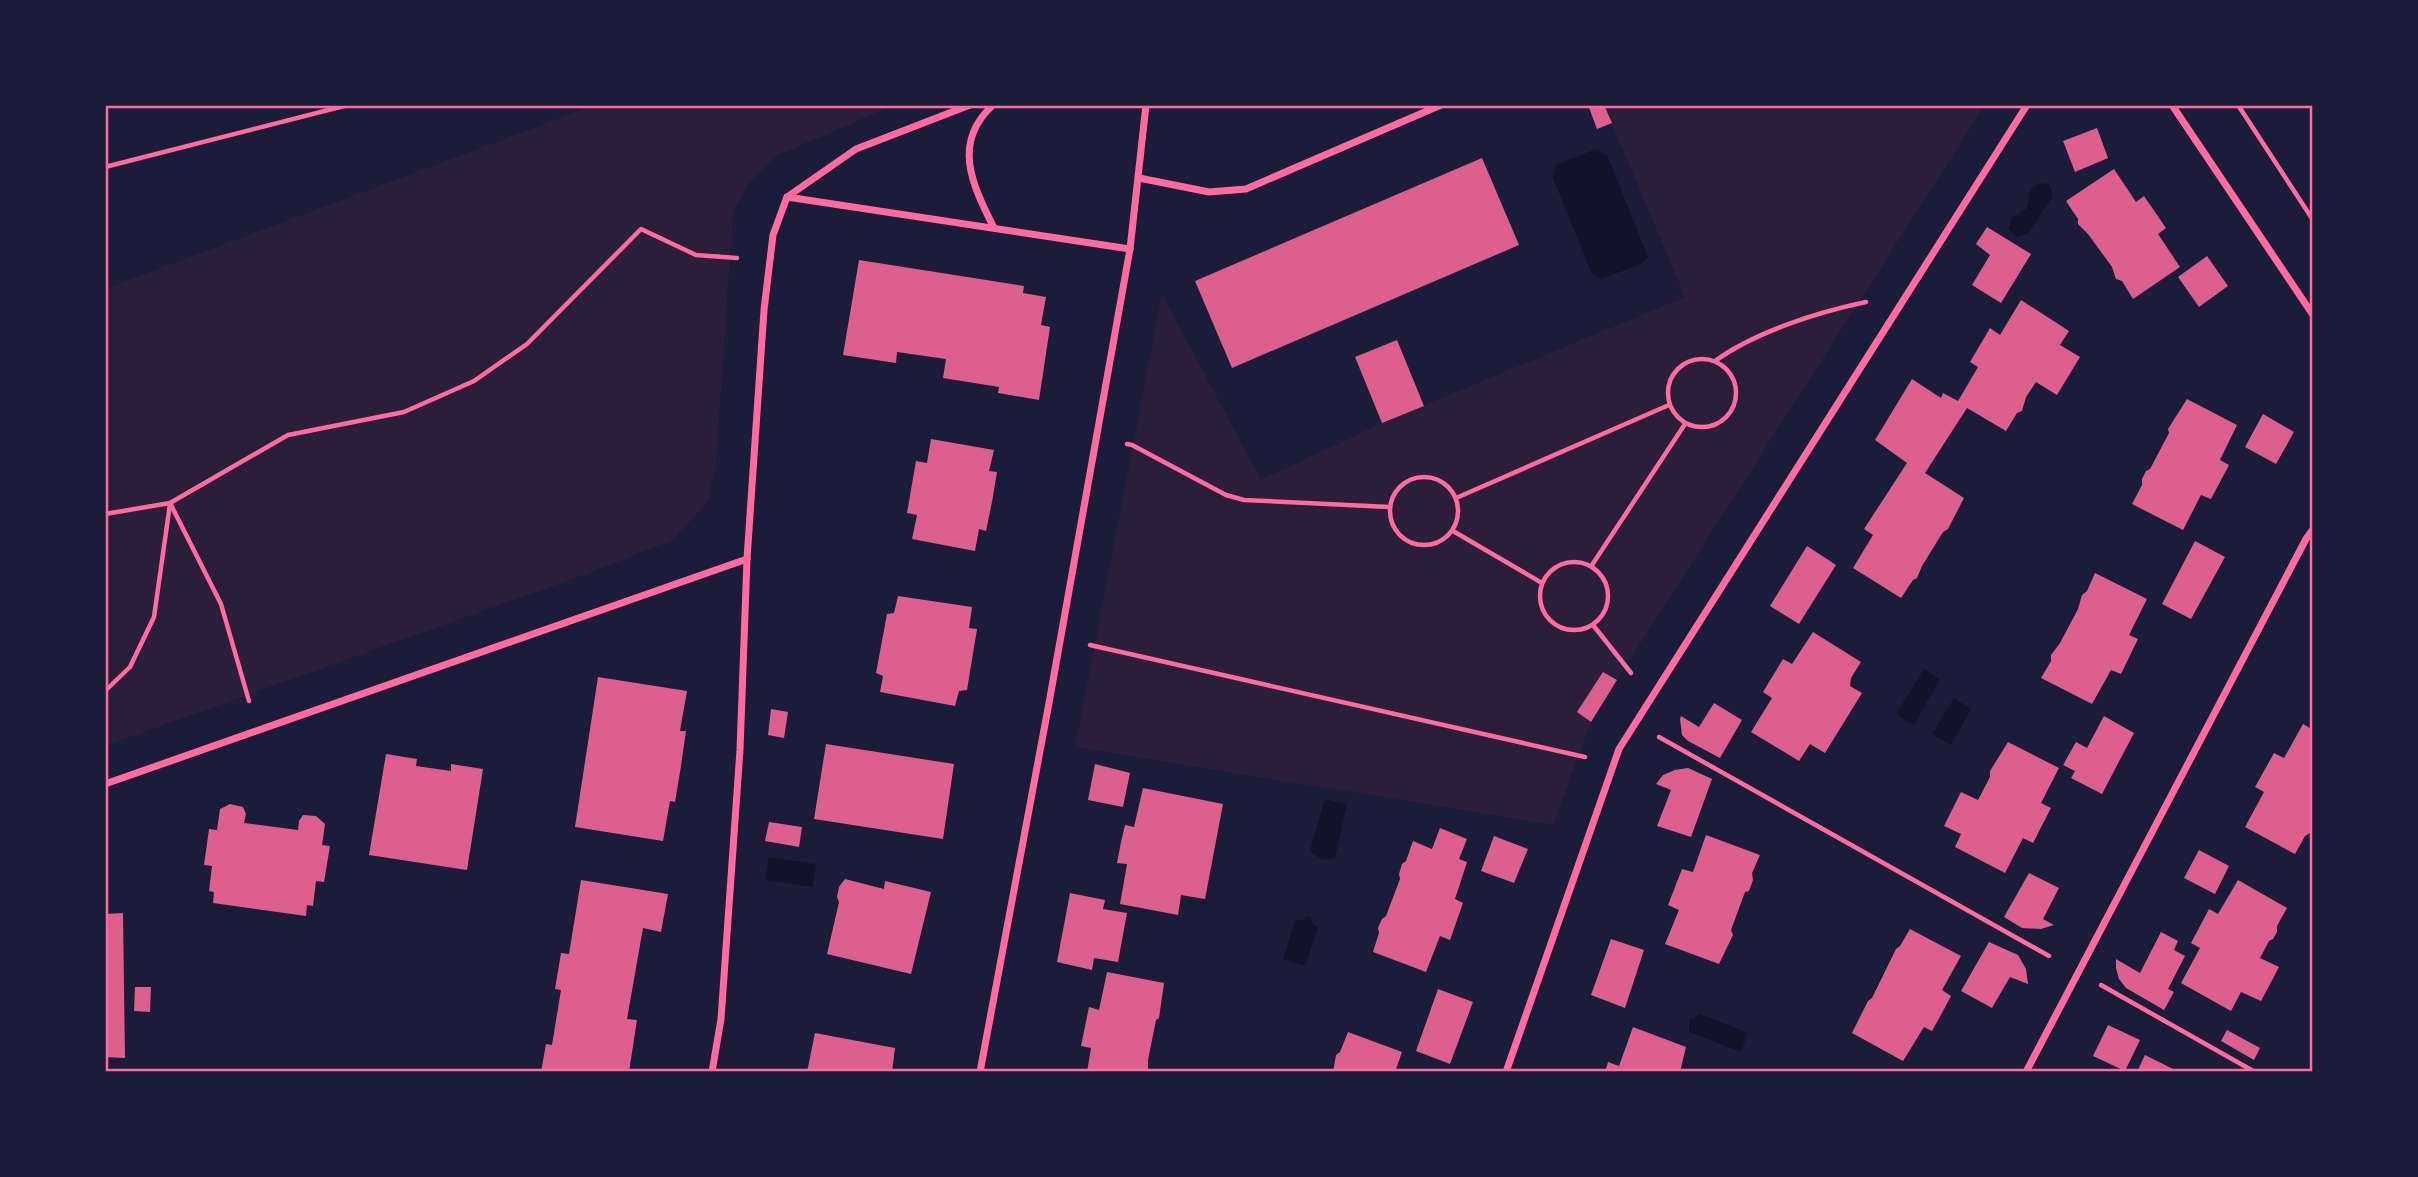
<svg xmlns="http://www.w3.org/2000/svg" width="2418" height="1177" font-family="Commissioner,sans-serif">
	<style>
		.green { fill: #2a1e3b }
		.water { fill: #12122b }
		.building { fill: #dd5f8e }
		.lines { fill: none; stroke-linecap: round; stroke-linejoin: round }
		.path { stroke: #ff6b9d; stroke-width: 4.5 }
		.minor { stroke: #ff6b9d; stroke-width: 7 }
		.neatline { fill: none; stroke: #ff6b9d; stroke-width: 2.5 }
	</style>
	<rect width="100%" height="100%" fill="#1b1b3a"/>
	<!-- green -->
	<g class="green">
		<path d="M595,105H894L776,156L749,183L733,212L716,463L708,501L674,539L589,573L105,746V289Z"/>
		<path d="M1604,105H1985L1617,680L1603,672L1578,711L1591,722L1553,825L1075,747L1162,294L1261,480L1382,423L1685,297Z"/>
	</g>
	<!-- water -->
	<g class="water">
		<path d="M1596,149L1607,155L1648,257L1641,264L1601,279L1592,274L1553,178L1556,165Z"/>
		<path d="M2041,183L2048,184L2052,190V197L2028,234L2017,237L2009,229L2011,218L2026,209C2031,198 2025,189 2041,183Z"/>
		<path d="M1924,669L1940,679L1914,725L1896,714Z"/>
		<path d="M1954,698L1971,709L1951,745L1932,734Z"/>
		<path d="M1325,799L1347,804L1335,858L1323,860L1310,851Z"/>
		<path d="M769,857L816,864L813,887L765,880Z"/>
		<path d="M1306,916L1311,917L1313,925L1318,927L1305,966L1283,959L1295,920L1301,921Z"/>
		<path d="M1698,1013L1748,1033L1741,1052L1689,1032V1020L1696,1017Z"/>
	</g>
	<!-- building -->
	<g class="building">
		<path d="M1588,105H1604L1612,123L1597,129Z"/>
		<path d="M2097,128L2108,158L2075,172L2063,141Z"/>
		<path d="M1482,158L1519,245L1232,368L1195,281Z"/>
		<path d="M2114,169L2136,202L2144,196L2166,228L2158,234L2180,267L2133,299L2122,281L2116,279L2112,267L2088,234L2078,224V219L2066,201Z"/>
		<path d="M1987,227L2031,254L2001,303L1972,285L1990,255L1976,244Z"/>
		<path d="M2207,256L2228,286L2199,307L2178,277Z"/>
		<path d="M859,260L1024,286L1023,293L1046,297L1041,325L1050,327L1039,400L998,393L999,387L943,378L946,359L897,352L896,363L843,355Z"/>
		<path d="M2021,300L2069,331L2060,345L2080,357L2057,395L2036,382L2026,397L2022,411L2017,413L2006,431L1967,408L1925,473L1964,498L1948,529L1943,532L1922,566L1917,578L1913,580L1901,598L1853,568L1873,535L1864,529L1907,463L1875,440L1912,379L1941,398L1943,393L1958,401L1978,367L1970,362L1990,328L2000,335Z"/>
		<path d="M1397,340L1424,406L1382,423L1355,357Z"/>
		<path d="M2187,399L2237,425L2220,460L2229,465L2211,499L2201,495L2183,530L2132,504L2142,485V479L2146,471L2150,469L2169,433L2168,429Z"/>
		<path d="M2263,414L2294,432L2276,464L2245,447Z"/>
		<path d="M931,439L994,450L989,471L997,472L992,502L986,531L979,529L975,551L912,539L917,515L907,513L916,461L927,463Z"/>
		<path d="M2195,541L2225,557L2191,619L2162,604Z"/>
		<path d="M1807,546L1836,565L1799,624L1770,606Z"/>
		<path d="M2095,573L2147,599L2129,635L2138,639L2121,674L2111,670L2092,704L2041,678L2051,661V655L2060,643L2078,609L2082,595L2087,591Z"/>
		<path d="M898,596L972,607L969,628L977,629L967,690L959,691L955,706L880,692L883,676L876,673L887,614L894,613Z"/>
		<path d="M1813,632L1861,662L1851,678L1850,686L1862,693L1825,753L1810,744L1799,761L1751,732L1772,698L1763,692L1783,659L1792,664Z"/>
		<path d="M1603,672L1617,680L1591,722L1577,712Z"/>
		<path d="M598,677L687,691L680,731H686L681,766L675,802L670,801L663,841L575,827Z"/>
		<path d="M1714,703L1742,720L1720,758L1688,741L1682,735L1680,719L1681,716L1699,727Z"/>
		<path d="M771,709L788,712L784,738L768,735Z"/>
		<path d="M2104,716L2134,733L2102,794L2071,778L2075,771L2063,765L2076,742L2087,748Z"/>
		<path d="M2303,724L2313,730V828L2310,833L2305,836L2295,854L2245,827L2264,792L2255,787L2274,753L2284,758Z"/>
		<path d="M2008,742L2059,768L2041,803L2051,808L2033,843L2023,838L2005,873L1955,847L1961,834L1944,826L1961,792L1978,800L1990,777V771Z"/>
		<path d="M826,744L954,764L943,839L814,819Z"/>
		<path d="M386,754L417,759L416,766L451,771V764L483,769L467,870L369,855Z"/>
		<path d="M1095,764L1130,773L1123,807L1088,800Z"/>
		<path d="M1688,768L1712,779L1691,837L1657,826L1671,790L1656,784L1663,775L1675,770Z"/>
		<path d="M1143,788L1223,804L1205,899L1181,895L1178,915L1120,904L1127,864L1117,863L1121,842L1125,825L1134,827Z"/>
		<path d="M230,804L243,807L246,814L244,823L298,830L299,821L303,815L316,816L325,824L322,845L330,846L324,882L316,881L313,906L307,905L306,916L213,903L214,892L209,891L212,866L204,865L209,829L217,830L220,809Z"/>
		<path d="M769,822L802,827L799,847L765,841Z"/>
		<path d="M1440,828L1467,839L1459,859L1467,862L1455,899L1463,903L1450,940L1440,936L1426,972L1373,952L1379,933L1378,928L1382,919L1386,916L1400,879L1399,874L1402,864L1406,861L1413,841L1432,849Z"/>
		<path d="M1706,835L1760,855L1752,873L1753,880L1749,891L1745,892L1731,930L1733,935L1719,964L1665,944L1679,910L1668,905L1682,869L1693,872Z"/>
		<path d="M1494,836L1528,849L1514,883L1481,871Z"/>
		<path d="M2199,850L2229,866L2215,894L2184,878Z"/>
		<path d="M2029,873L2059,888L2043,919L2054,925L2041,929L2022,928L2004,917Z"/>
		<path d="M845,879L884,889L885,881L931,892L911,974L827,954L839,902L837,897L839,887Z"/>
		<path d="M581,880L668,894L661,932L643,928L627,1019L637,1020L629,1072H541L546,1044L552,1045L561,990L555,989L561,953L569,954Z"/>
		<path d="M2238,880L2287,908L2277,926V932L2273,939L2269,941L2260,958L2279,967L2261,1001L2241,992L2231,1011L2181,983L2200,948L2191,943L2209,909L2218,914Z"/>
		<path d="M1070,893L1105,900L1103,909L1127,913L1118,962L1094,958L1092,970L1057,962Z"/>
		<path d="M123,913L125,1058L105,1057V914Z"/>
		<path d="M1910,929L1961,956L1942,990L1951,996L1942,1013L1932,1031L1924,1027L1903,1061L1852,1033L1868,1001L1872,998L1896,949L1900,946Z"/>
		<path d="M2161,932L2178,941L2174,950L2185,956L2168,989L2174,992L2164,1010L2126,988L2119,979L2116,968V959L2140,973Z"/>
		<path d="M1611,939L1644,950L1625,1008L1591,995Z"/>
		<path d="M1989,942L2018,955L2026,969L2028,984L2010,977L1992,1008L1961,991Z"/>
		<path d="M1107,972L1164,983L1159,1018L1156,1020L1148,1060V1072H1087L1091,1048L1081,1046L1089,1007L1099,1010Z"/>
		<path d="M135,987H151L150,1012L134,1011Z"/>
		<path d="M1438,989L1473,1002L1450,1064L1416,1051Z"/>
		<path d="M2108,1025L2140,1040L2125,1071L2093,1056Z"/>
		<path d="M1633,1027L1686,1047L1680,1072H1605L1608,1062L1619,1066Z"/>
		<path d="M2227,1030L2260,1048L2254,1060L2221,1041Z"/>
		<path d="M1348,1032L1402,1052L1395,1072H1333L1336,1055L1340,1052Z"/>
		<path d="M815,1033L895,1048L892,1072H807Z"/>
		<path d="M2145,1055L2179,1072H2137Z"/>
	</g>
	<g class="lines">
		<!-- path -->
		<g class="path">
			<path d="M2238,105L2313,220"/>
			<path d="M105,167L348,105"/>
			<circle cx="1702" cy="393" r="34"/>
			<path d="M1715,361C1755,332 1818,312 1866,302"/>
			<path d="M1127,444L1132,445L1226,495L1244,500L1389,507"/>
			<circle cx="1424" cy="511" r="34"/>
			<path d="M1456,498L1669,405"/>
			<path d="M170,503L221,604L249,701"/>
			<path d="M105,514L170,503L288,435L404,412L474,381L527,344L641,229L696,255L737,258"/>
			<path d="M1453,531L1542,583"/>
			<circle cx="1574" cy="596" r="34"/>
			<path d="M1592,565L1685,424"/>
			<path d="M1593,625L1631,673"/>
			<path d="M1090,645L1585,757"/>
			<path d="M105,691L130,667L154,617L170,504"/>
			<path d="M1659,737L2049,956"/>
			<path d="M2101,985L2255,1072"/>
		</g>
		<!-- minor -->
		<g class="minor">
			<path d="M993,105C951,143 973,186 994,228"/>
			<path d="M2172,105L2313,315"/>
			<path d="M1139,178L1209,192L1246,189L1441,105"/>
			<path d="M787,197L1130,249"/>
			<path d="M105,784L747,559"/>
			<path d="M712,1072L721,1019L740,750L747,559L764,310L773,235L787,197L856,149L970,105"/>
			<path d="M980,1072L1049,703L1130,249L1146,105"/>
			<path d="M1506,1072L1619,749L2027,105"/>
			<path d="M2026,1072L2306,539L2313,529"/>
		</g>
	</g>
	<!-- border -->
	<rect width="2418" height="1177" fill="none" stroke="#1b1b3a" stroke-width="214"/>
	<rect x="107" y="107" width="2204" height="963" class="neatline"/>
</svg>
